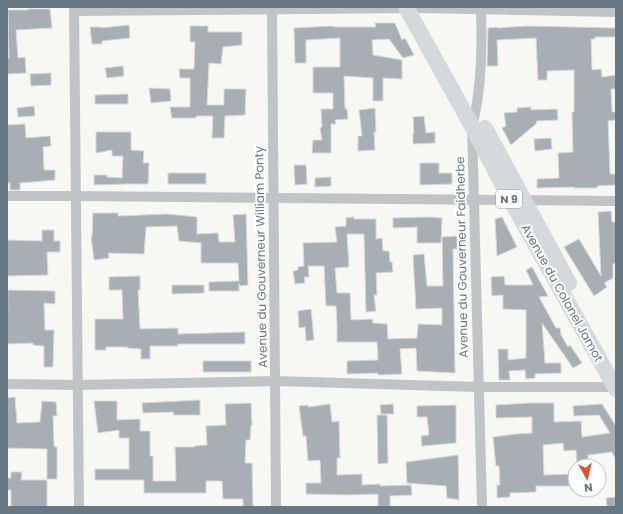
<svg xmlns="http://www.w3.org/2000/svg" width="623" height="514" font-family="Poppins,sans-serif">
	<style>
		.building { fill: #a7afb5; stroke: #d8d8d6 }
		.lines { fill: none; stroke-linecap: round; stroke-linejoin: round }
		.minor { stroke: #c0c4c7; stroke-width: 10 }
		.primary { stroke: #d5d9dc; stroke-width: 16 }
		.labels { text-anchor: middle; stroke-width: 4; stroke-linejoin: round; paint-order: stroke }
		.shield { fill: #fff; stroke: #95a0a9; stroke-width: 1 }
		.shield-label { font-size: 11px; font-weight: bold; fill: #677884 }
		.street-label { font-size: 12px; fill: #677884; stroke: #fff }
	</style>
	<rect width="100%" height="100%" fill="#f7f7f4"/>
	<!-- building -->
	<g class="building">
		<path d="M28,9H50L52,28L16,30L18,58L25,57L26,73L7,74V58H9L8,10H28Z"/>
		<path d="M375,23H395L402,40L405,38L414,55L403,58L389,39L372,40L373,55L402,60V79L383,78V101H373V78L344,76L345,109H347L348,119L335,120L336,124H331V153H312L313,140H322L320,128L322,127L321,109H333V93H313V67H340V38L306,40V63H295L294,28L332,26L334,27H376Z"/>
		<path d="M129,25L130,38L102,41V44H92L90,27H101V28Z"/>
		<path d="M190,26H208V32H242V45L223,47L221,64L209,63L207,105H224V89H246L245,115L225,116L224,138H212L213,116H196V118H172L170,107H190V78H180L179,69H194L195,42H190Z"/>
		<path d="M528,26L616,28V37H595V39H591L592,70L601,69L602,77L616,75V89H611L612,112H616V120L608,121L610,174H616V185L597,186V188H574V187L537,188V179L559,178L558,153L573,152L572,112H574V70L547,71V80H538L536,38L497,40L498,66H487L488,28L497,27V28Z"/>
		<path d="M123,66L124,76L107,78L105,68Z"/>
		<path d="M51,73V85L31,86L30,74Z"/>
		<path d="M149,88L170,89L171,101L151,103Z"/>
		<path d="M128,94V104H95V95Z"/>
		<path d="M34,106L35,116L18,117L17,108Z"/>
		<path d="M531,107V110L557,109L558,120L536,121L537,123L511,145L502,128L506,126L504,113L517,112V108Z"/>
		<path d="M375,108L376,132H374L375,150L358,151V136H362L359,110Z"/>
		<path d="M424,116L426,133L435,132V143L413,144V133H414L413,117Z"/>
		<path d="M25,124L26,138L50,136L51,146L43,147L44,170H55V180L20,183V190H10V183H7V125Z"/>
		<path d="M96,132H131V150L144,151L143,163H149L148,184H127L94,185V175H107V177L122,178L123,156H112V150L96,153Z"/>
		<path d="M551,138L552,149L535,151L534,139Z"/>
		<path d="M420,163H439V173H452V184L420,185Z"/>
		<path d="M294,165H306L307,184L295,185Z"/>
		<rect x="168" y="173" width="38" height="11"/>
		<path d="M331,177V186L315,187V178Z"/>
		<path d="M611,211L612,222H616V263L613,264V278L604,283L607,287L594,296L564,247L579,239L601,276L598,212Z"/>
		<path d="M93,213H118V216L167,214L197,217V234L218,233L219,242H235L233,215L246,214L248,285L239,286V283V291H209V282L239,281L238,263H201V243L179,241L177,226L146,227L144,254L108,253L109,258L94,260L91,237H92Z"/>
		<path d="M354,217V219H376V239L382,238L383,251H389L390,262H392L393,272L376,273L377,295H374L376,311L366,312L364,234H347L349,267L335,268L337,293H350L351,320L372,319L373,323L387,324L388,339L417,338L418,324L442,325V308L416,309L413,255L424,254L427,286H443L442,237L457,236V249H453L455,373L417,371L416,348L400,349L402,374L378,375V373L347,374V361L378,360L377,342H337V324L336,306H326L324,266H308L309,277H304L305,283L295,284L293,271L298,270V267L304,266L303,243L337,242L335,227L346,226V218Z"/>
		<path d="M428,217L442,218L441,243H417V227L393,228V218Z"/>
		<path d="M502,217L517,247L497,256L495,219Z"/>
		<path d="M42,230H54V241H60V252H47L48,275L7,276V240L42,241Z"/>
		<path d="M532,267L548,296L539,297L556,328H560L561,335L568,347L570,345L582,363L573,368L542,323L545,363H561V373L535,374V378L526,379L525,370L509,371L510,380H499L498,349H508V360L526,358V310L503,309V295L492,296L491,277L504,276L505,285H533L526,270Z"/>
		<path d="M140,276V290H138L140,329L178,328V334L245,332V344H178V346H150V359H141V349L127,348L128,347H106V350H95V319H123L122,290H109V277Z"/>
		<path d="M172,285H204V293L172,294Z"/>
		<path d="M8,290L55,291V304L44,303L45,330H54L53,367H44V346L33,345V343L7,344Z"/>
		<path d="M311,309L314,340L306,341L305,327L299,328L298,311Z"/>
		<rect x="203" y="361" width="48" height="11"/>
		<path d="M15,397L17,423L40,422L42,401L56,402L57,416H53L54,446L55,447H57V479H47V449L7,448V398Z"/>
		<path d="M200,400V415H174L173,412L143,413L142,403Z"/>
		<path d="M94,401H117V420L140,419V431H150V456H153V481H176L175,447H195V446L207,445L206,426L226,425L225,404L251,403L252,425H251L250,440H246L245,463H252L253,507H243V499H223L222,481H206V493H144V480H95V469H129V438H119V430L98,433Z"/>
		<path d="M530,403H554V422L581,421L582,437L610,433L599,415L574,416L573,406L602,404L616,426V460L612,452L588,455V466H577L576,450L564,451L563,443L543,445L544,475L575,474V486H536V492L510,493V497L497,498V485H500L499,466H496L493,437L516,434L532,433V417L496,418V405Z"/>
		<path d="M330,404L332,422L339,421L340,458H337V475L362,474V485L380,484V486L411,485L412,495L390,496V507H378V494L347,495L306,494V483H321L320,460L308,461L306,436H303L299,406L308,405V407Z"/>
		<path d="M393,404L394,414H381L380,405Z"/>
		<path d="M456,405V443L422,446L421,436L429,435L427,417H417V406Z"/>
		<path d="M377,415H387L388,463L378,464Z"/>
		<path d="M458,455L459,500L447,498L446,486L407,483L406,462Z"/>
		<path d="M11,472H22L21,480H47V507H11V490H7V478H11Z"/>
		<path d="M616,497V507L607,506L606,498Z"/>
	</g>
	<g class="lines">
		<!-- minor -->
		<g class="minor">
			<path d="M74,7L79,507"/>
			<path d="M272,7L276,507"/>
			<path d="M481,7C482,45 482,90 472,126L482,507"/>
			<path d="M74,11L418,8L616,12"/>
			<path d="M7,196H76L616,201"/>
			<path d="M7,384L77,385L275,381L478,387H616"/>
		</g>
		<!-- primary -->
		<g class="primary">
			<path d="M406,7L472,126L510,199L616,389"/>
			<path d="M485,128L569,283"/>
		</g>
	</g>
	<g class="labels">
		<!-- shield labels -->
		<rect class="shield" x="496" y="190" width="26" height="18" rx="3"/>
		<g class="shield-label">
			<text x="509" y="203">N 9</text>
		</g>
		<!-- street labels -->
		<g class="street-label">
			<text transform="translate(261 257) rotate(-91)" y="4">Avenue du Gouverneur William Ponty</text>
			<text transform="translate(462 257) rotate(-91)" y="4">Avenue du Gouverneur Faidherbe</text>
			<text transform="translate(562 293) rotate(61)" y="4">Avenue du Colonel Jamot</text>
		</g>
	</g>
	<!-- border -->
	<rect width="623" height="514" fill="none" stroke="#677884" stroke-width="16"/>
	<!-- north arrow -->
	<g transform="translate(587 478) rotate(172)"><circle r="19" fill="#ffffff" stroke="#c2c9ce"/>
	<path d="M0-3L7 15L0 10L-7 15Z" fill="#db5330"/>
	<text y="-6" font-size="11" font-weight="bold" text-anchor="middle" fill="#677884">N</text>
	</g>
</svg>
